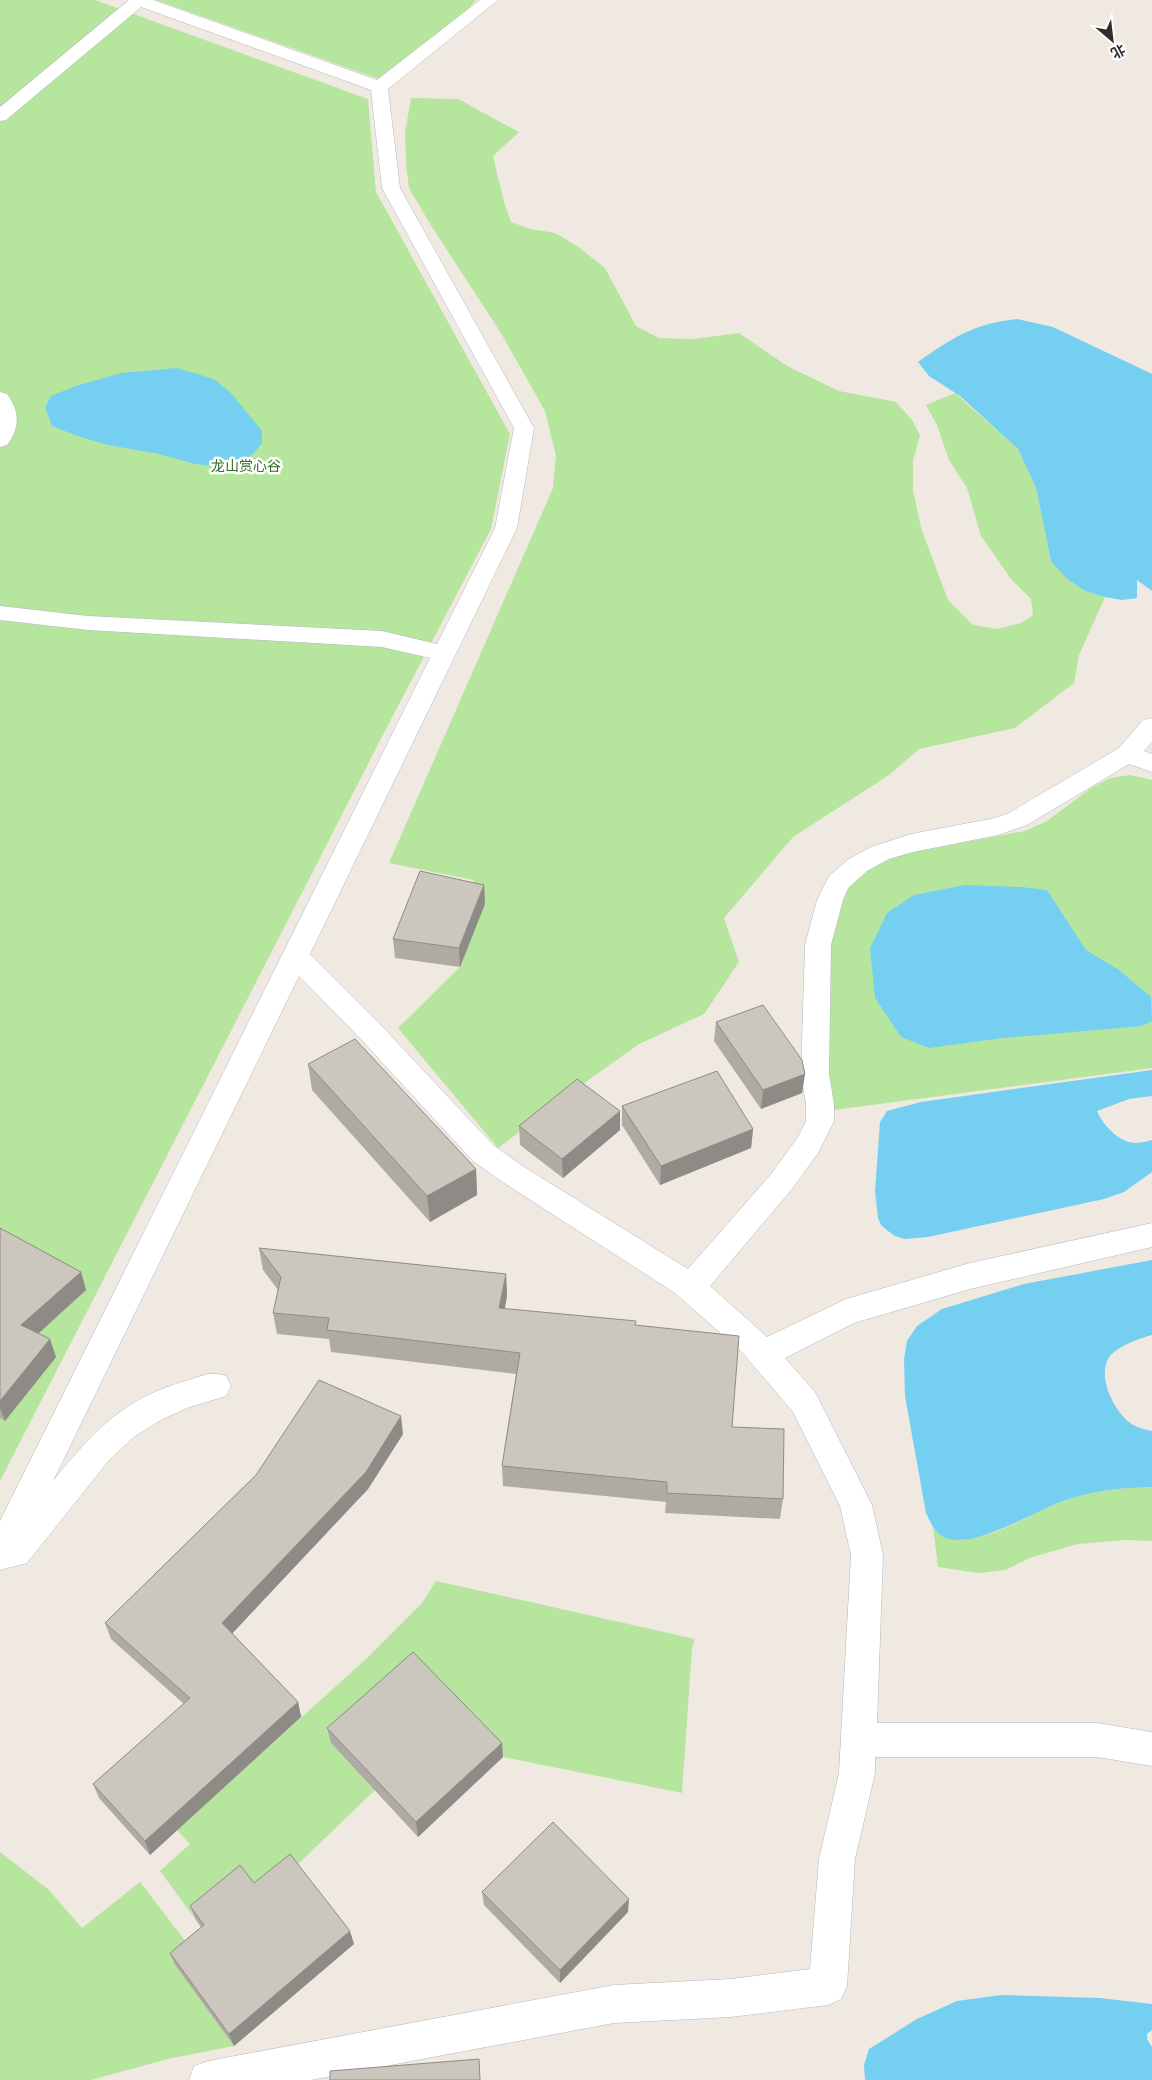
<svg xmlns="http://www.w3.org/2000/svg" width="1152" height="2080" font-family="Quicksand,'Noto Sans SC',sans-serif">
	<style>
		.green { fill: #b6e59e }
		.water { fill: #75cff0 }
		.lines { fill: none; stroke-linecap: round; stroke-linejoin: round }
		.minor-casing { stroke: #b4b7c1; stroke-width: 1 }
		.minor { fill: #fff; fill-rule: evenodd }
		.wall { fill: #afaba4 }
		.shaded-wall { fill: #8e8b86 }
		.building { fill: #cbc7bf; stroke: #8e8b86 }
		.labels { text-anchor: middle; stroke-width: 5; stroke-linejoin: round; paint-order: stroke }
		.far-park-label { font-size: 14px; fill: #2c6e1b; stroke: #fff }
	</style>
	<rect width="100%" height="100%" fill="#efe9e1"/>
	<!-- green -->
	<g class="green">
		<path d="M0,0H95L368,99L376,192L510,434L491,529L387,727L0,1481Z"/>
		<path d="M156,0H476L458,21L379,79Z"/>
		<path d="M411,98L458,99L519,132L493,156L504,202L511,222L531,229L555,233L577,246L605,268L636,326L659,338L694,339L739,333L787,366L839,391L896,402L912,420L920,435L913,461V490L921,528L948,600L973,625L997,629L1021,623L1033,615L1031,599L1011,579L981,536L967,488L949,460L937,425L926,405L955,393L1018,449L1036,488L1051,561L1085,591L1105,597L1079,655L1074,683L1015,728L919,749L889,775L793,837L724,918L739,962L704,1014L639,1044L576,1089L498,1148L398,1028L460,967L485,904L473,880L389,863L553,488L556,456L545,411L501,333L430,224L409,188L406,163L405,133Z"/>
		<path d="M1130,775L1152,780V1068L833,1110L824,1041L827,947L842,899L854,880L887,857L1025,831L1047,821L1091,788L1110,778Z"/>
		<path d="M1152,1487V1541L1125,1540L1078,1544L1032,1557L1005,1570L978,1573L938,1567L933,1527C968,1561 1030,1511 1069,1499C1097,1490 1123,1488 1152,1487Z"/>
		<path d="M436,1581L695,1639L692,1648L682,1793L503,1757L415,1667L331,1743L375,1790L294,1868L258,1896L245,1879L196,1920L160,1871L190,1844L177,1830L366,1659L422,1603Z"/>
		<path d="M0,1852L48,1889L82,1928L140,1882L193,1951L175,1965L234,2046L168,2059L91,2080H0Z"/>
	</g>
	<!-- water -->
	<g class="water">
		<path d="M1017,319L1053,327L1152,374V591L1137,580V598L1122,600L1105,597L1085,591L1066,578L1051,561L1036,488L1018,449L960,396L929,376L918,362C952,338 975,323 1017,319Z"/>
		<path d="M177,368L214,379L231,393L262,431V443L255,452L246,460L233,465L221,467L195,464L159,454L108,445L77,436L52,426L45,408L51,396L76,386L121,373Z"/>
		<path d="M965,885L1021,887L1047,890L1086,950L1119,970L1151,997L1152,1021L1142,1026L1003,1038L929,1048L901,1037L875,998L870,948L887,913L914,895Z"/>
		<path d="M1152,1070V1096L1129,1099L1097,1111C1103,1125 1119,1143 1136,1143C1141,1143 1147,1141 1152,1140V1172L1124,1192L1104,1199L928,1237L905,1239L895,1236L888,1231L881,1225L878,1218L875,1191L880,1122L887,1111L921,1102Z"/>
		<path d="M1152,1260V1335C1138,1339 1120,1345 1110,1356C1095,1375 1115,1414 1133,1425C1139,1428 1146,1430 1152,1431V1487C1123,1488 1097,1490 1069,1499C1038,1508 969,1555 940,1535C933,1529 930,1521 926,1513L905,1396L904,1359L907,1341L917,1326L942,1309L1024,1284Z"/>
		<path d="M1001,1995L1100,1998L1152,2004V2030L1147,2034V2039L1152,2047V2080H865L864,2065L869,2049L917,2019L957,2001Z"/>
	</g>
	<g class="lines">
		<!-- minor casing -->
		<g class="minor-casing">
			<g id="minor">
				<path d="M129,0H153L377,80L480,0H498L388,89L400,188L534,428L517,528L310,954L377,1021L493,1145L524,1167L688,1269L772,1173L798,1137L806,1121V1104L801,1074L805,945L817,900L829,876L849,859L871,847L911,834L995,818L1009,813L1119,748L1143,720L1152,718V742L1144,751L1152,754V772L1129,764L1027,825L998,835L913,852L889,859L867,871L848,888L843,900L831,945L829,1074L834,1104V1121L818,1153L792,1189L710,1286L767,1337L846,1299L970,1263L1152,1223V1247L970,1289L854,1323L785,1358L815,1392L872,1505L883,1555L877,1723H1097L1152,1732V1766L1097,1757H875V1773L855,1859L847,1986L841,1999L828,2005L731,2017L614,2023L311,2080H189L194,2066L208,2061L614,1985L731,1979L810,1969L819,1859L839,1773L851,1555L840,1506L793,1412L742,1352L675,1293L504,1183L473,1161L357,1035L299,976L53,1481C94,1431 123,1398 189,1380C204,1375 211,1371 226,1376L231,1386L226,1396L187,1408L161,1420L135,1436L110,1459L27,1563L0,1570V1521L430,658L382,647L88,630L0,620V606L88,616L382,631L437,644L495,528L514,428L382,188L371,90L141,7L6,120L0,121V107Z"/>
				<path d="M0,392L7,394C20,411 20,428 7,445L0,447Z"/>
			</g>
		</g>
		<!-- minor -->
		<use href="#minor" class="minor"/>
	</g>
	<!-- wall -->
	<g class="wall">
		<path d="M484,885L485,904L460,967L395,958L393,939Z"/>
		<path d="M716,1022L805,1074L802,1093L761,1109L714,1041Z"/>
		<path d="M308,1064L476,1169L477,1195L430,1222L312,1090Z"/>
		<path d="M622,1106L753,1129L751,1148L660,1185L622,1125Z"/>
		<path d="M519,1126L620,1130L563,1178L520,1145Z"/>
		<path d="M0,1228L81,1272L86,1290L38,1333L56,1357L5,1421L0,1418Z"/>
		<path d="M259,1248L506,1274L507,1296L504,1309L635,1325L732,1427L783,1499L780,1519L665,1513L666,1502L503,1486L502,1466L516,1374L331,1352L329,1339L277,1334L273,1313L278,1290L263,1270Z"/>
		<path d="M403,1434L368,1489L232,1633L298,1702L301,1717L150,1855L99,1798L93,1784L184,1704L111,1639L105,1623L256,1475Z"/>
		<path d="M327,1728L503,1757L418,1837L331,1743Z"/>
		<path d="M254,1883L354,1944L234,2046L175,1965L170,1953L201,1927L196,1920L190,1906Z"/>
		<path d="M482,1892L628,1912L560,1983L484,1905Z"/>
	</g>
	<!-- shaded-wall -->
	<g class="shaded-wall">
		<path d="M484,885L485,904L460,967L459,948Z"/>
		<path d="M805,1074L802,1093L761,1109L763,1090Z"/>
		<path d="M620,1111V1130L563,1178L562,1159Z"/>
		<path d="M753,1129L751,1148L660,1185L661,1166Z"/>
		<path d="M476,1169L477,1195L430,1222L427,1196Z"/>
		<path d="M81,1272L86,1290L28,1343L21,1325Z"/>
		<path d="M506,1274L507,1296L501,1330L499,1308Z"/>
		<path d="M50,1339L56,1357L5,1421L0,1408V1401Z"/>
		<path d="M401,1416L403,1434L368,1489L227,1639L222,1623Z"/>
		<path d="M298,1702L301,1717L150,1855L145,1841Z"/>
		<path d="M502,1743L503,1757L418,1837L416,1822Z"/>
		<path d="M629,1899L628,1912L560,1983V1970Z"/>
		<path d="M350,1931L354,1944L234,2046L229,2034Z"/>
	</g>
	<!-- building -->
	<g class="building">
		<path d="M420,871L484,885L459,948L393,939Z"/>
		<path d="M763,1005L802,1060L805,1074L763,1090L716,1022Z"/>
		<path d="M355,1039L476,1169L427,1196L308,1064Z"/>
		<path d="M717,1071L753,1129L661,1166L622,1106Z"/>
		<path d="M577,1079L620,1111L562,1159L519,1126Z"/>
		<path d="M0,1228L81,1272L21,1325L50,1339L0,1401Z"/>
		<path d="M259,1248L506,1274L499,1308L636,1321L635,1325L739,1336L732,1427L784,1429L783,1499L667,1493V1482L502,1466L520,1353L327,1330L329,1318L273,1313L281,1277Z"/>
		<path d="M319,1380L401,1416L366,1472L222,1623L298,1702L145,1841L93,1784L190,1698L105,1623L256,1475Z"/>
		<path d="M413,1652L502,1743L416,1822L327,1728Z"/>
		<path d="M553,1822L629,1899L560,1970L482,1892Z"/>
		<path d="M290,1854L350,1931L229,2034L170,1953L204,1925L190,1906L240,1865L254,1883Z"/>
		<path d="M479,2059L480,2080H330V2071Z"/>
	</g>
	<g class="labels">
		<!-- far-park labels -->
		<g class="far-park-label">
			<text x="246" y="471">龙山赏心谷</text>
		</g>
	</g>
	<!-- north arrow -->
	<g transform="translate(1112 40) rotate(152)" stroke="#ffffff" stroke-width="4" paint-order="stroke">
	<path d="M0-4L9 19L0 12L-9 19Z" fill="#2e2e2e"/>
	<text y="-8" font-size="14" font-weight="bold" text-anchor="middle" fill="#2e2e2e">北</text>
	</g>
</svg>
